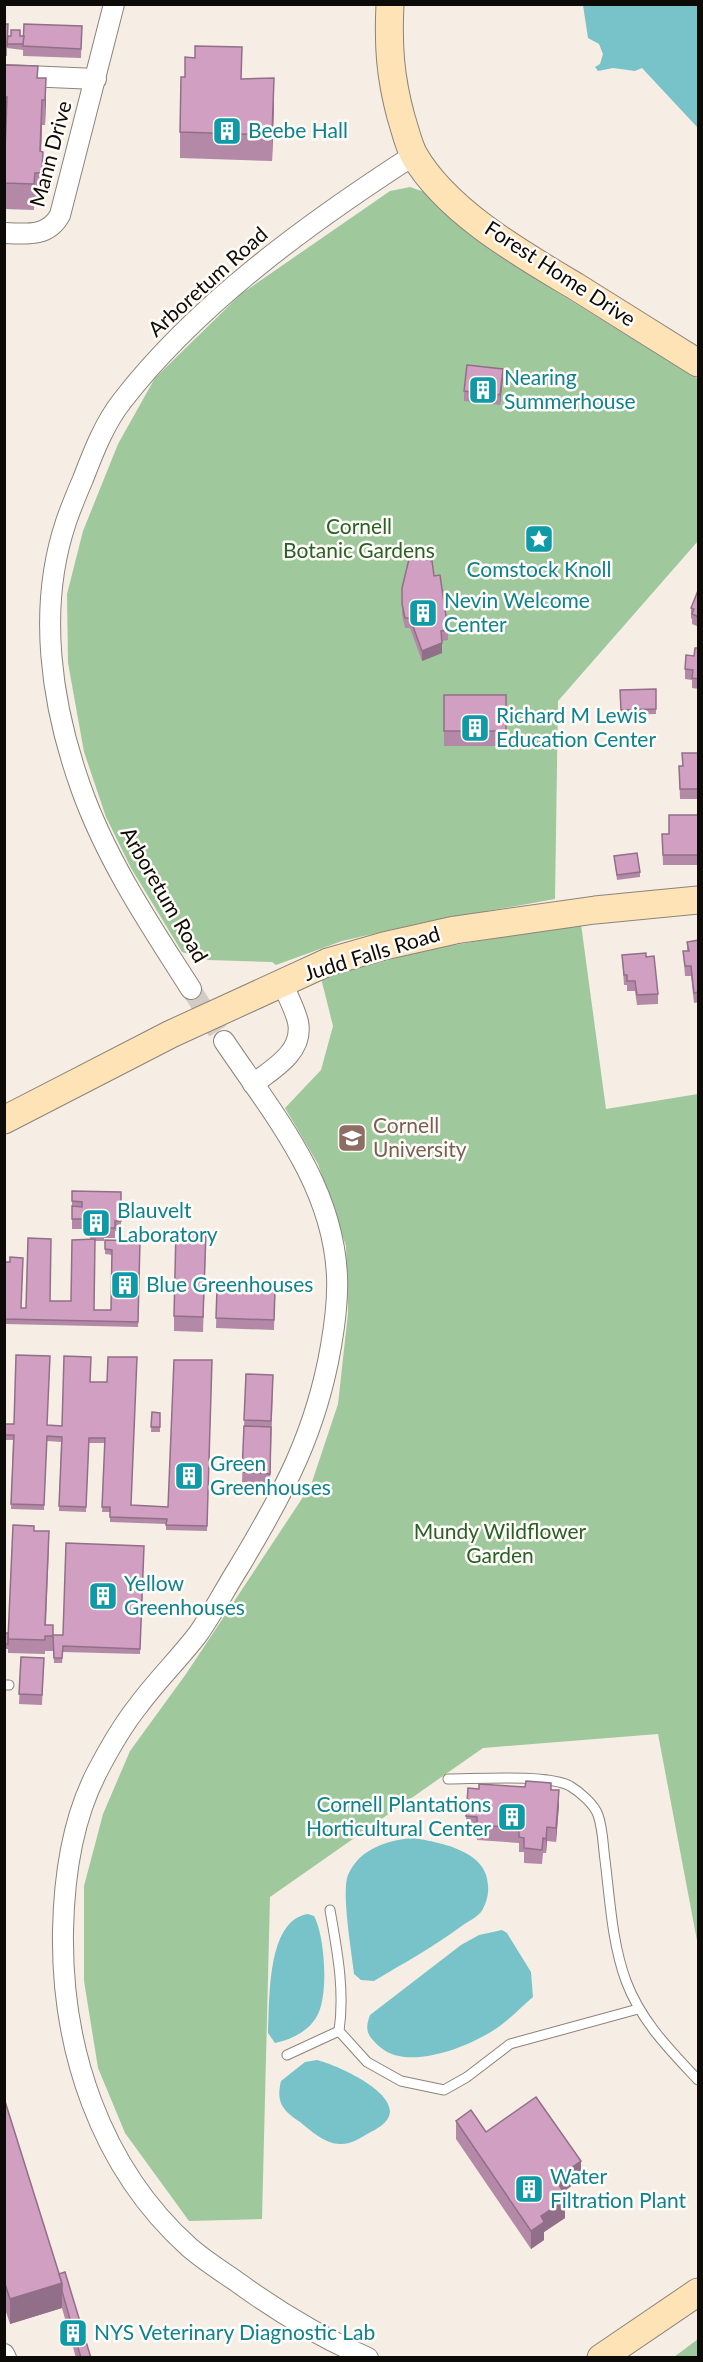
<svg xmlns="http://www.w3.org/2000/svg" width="703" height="2362" font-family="Lato,sans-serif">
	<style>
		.green { fill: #a0c89d }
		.water { fill: #77c3c9 }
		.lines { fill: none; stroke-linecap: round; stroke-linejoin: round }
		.street-tunnel { stroke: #d3ccc3; stroke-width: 20; stroke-dasharray: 20 10; stroke-linecap: butt }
		.lane-casing { stroke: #8b847b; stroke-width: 11 }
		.street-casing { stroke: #8b847b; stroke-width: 22 }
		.secondary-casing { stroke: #8b847b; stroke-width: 29 }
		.lane { stroke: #fff; stroke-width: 9 }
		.street { stroke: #fff; stroke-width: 20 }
		.secondary { stroke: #fee3b7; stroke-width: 27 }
		.wall { fill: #b389a7 }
		.shaded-wall { fill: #926f88 }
		.building { fill: #d09fc2; stroke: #926f88; stroke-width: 1.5 }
		.labels { text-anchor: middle; stroke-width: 5; stroke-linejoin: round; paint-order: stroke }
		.culture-label { font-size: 21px; fill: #0d838f; stroke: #fffcf8; text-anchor: start }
		.street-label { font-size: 21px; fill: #0d0b08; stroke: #fffcf8 }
		.park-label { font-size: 21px; fill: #296027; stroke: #fffcf8 }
		.education-label { font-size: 21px; fill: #785e54; stroke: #fffcf8; text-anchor: start }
	</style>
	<rect width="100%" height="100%" fill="#f6eee4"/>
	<!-- green -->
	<g class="green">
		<path d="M410,187L433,195L479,240L547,286L698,379V541L558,701L555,899L426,922L342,941L276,965L272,962L208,960L182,952L131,868L106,817L84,752L68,663L67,594L83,531L118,444L155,378L241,294L390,191Z"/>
		<path d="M581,924L606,1109L698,1094V1946L658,1734L483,1748L270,1897L262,2219L189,2221L125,2133L98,2068L84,1981V1886L103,1814L130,1751L186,1674L311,1485L338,1404L348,1313L346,1246L318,1164L285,1108L321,1070L333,1026L321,978L430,949Z"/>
		<path d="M698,2339V2357H674Z"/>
	</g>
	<!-- water -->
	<g class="water">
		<path d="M583,5H698V128L642,68L635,71L613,68L598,71L595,67L600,64L603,54L599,44L588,38Z"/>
		<path d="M414,1838C442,1843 487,1851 488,1885C489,1894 486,1905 481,1912C477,1917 469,1921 463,1925C435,1946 404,1963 374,1981L361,1980L354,1974C352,1953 341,1892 348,1875C360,1848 388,1840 414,1838Z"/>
		<path d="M308,1914L314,1916C325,1936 329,1995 317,2016C309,2031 291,2040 275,2043L268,2033C270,2001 266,1920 308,1914Z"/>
		<path d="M502,1930L507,1933L531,1972L533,1997C520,2008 508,2021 494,2030C466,2048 407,2071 380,2047C368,2036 364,2031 370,2015L461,1945L479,1935Z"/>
		<path d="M317,2060C336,2065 389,2088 390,2111C390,2122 377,2129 369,2133C360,2138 351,2145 339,2144C324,2143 311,2131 300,2122C282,2110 276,2102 281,2081L305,2062Z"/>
	</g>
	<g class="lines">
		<!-- street-tunnel -->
		<path class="street-tunnel" d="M191,989L224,1041"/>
		<!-- lane casing -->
		<g class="lane-casing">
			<g id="lane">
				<path d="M4,1685H9"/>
				<path d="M448,1779C476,1779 548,1774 570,1786C580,1792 594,1804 598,1815C603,1829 603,1846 605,1860C610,1900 612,1943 626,1981C641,2021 669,2049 698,2080"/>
				<path d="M330,1910C337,1950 345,1990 339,2031L367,2062L401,2081L444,2090L467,2077L510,2044L638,2009"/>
				<path d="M287,2055L339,2031"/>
			</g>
		</g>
		<!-- street casing -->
		<g class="street-casing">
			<g id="street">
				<path d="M4,75L96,79"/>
				<path d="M4,233C27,234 48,237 60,215L114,4"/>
				<path d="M191,989C150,925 107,861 81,788C51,704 37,608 66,522C71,507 77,493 83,479C93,453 104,424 122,401C198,303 310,222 414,155"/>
				<path d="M224,1041C273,1114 333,1184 337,1276C338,1299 335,1323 331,1346C316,1433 284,1492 239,1567C225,1589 213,1613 198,1634C179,1659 157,1680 138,1706C122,1726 109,1749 97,1772C72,1820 64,1877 63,1931C61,2048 100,2167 189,2247C205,2261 223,2272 240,2284C280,2313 322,2338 368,2358"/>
				<path d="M253,1084C273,1069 304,1052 298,1022C295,1009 287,995 282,982"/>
				<path d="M4,2354L6,2358"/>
			</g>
		</g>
		<!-- secondary casing -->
		<g class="secondary-casing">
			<g id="secondary">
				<path d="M390,4C388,46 390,76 401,117C405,129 408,144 414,155C446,211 521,254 575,286C616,312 657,337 698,363"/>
				<path d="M4,1120L171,1034L328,962L384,946L455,930L595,910L698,900"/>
				<path d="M601,2358L698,2292"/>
			</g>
		</g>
		<!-- lane -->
		<use href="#lane" class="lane"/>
		<!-- street -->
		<use href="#street" class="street"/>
		<!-- secondary -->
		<use href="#secondary" class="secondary"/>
	</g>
	<!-- wall -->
	<g class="wall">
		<path d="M4,24L8,40L20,36L82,26L81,58L23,56V50L7,48V56H4Z"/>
		<path d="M4,65L38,78H46L45,125H42L41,151L43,177L42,198H35L34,210L4,209V150H5L6,122H4Z"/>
		<path d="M242,79L274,104L272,161L180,158V132Z"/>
		<path d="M503,379L500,405L464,401V391Z"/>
		<path d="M402,588L448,630V640L442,641V653L422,661L410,628H405L402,614Z"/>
		<path d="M699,588V627L692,624V619L691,618V608Z"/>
		<path d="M699,648V689L692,688V680L685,679V669L694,656Z"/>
		<path d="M656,689V714L621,715L620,690Z"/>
		<rect x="444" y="695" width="62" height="51"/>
		<path d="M699,753V799H680L679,766H682Z"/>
		<path d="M699,815V865H663L662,834H669Z"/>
		<path d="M614,856L640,872V877L617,880Z"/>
		<path d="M699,940V1002L694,1003L691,976H685L683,951H687V942Z"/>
		<path d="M622,955L646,957L658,994V1004L637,1005L635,991H627V985H624Z"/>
		<path d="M72,1191L121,1192V1231H115V1238H104V1241H95L94,1310H111L112,1255L105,1254V1240L140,1241L138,1327L4,1324V1262L22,1308H26L50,1301H71L90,1240V1229H72Z"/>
		<path d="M206,1245L203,1332L174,1331V1316Z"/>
		<path d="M217,1289L275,1291L274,1330L216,1328Z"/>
		<path d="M212,1360L207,1531L166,1530V1524L110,1522V1512H102L105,1443H89L86,1512L59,1511L61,1442L47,1441L44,1510L11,1509L13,1440H4V1424L62,1426L90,1382L132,1505L168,1507Z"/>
		<path d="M246,1374L273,1385L270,1484L242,1482Z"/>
		<path d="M152,1412L160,1413V1432H151Z"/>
		<path d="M34,1531L49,1546L46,1625L53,1635H63L144,1546L140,1654L63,1652L62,1663H54L53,1640V1651H45V1654L8,1653V1649H4V1633H8Z"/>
		<path d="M21,1657L44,1658L42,1705L19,1704Z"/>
		<path d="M479,1789L551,1790L559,1805L556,1842L547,1841L546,1853H543L542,1864L524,1863V1852H519V1843L477,1840V1831L466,1830V1816Z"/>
		<path d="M4,2098L59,2274L91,2358H76L62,2308L10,2324L4,2306Z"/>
		<path d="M456,2121L486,2132L581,2179L563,2192L565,2218L544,2232V2240L531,2249L456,2139Z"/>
	</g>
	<!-- shaded-wall -->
	<g class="shaded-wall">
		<path d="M46,78V104L45,125V100Z"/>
		<path d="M274,78V104L272,161V135Z"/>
		<path d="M42,100V125L40,177V151Z"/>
		<path d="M43,152V177L42,198V173Z"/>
		<path d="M503,369V379L500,405V395Z"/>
		<path d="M442,643V653L422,661V651Z"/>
		<path d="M559,1790V1805L556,1842V1828Z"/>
		<path d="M547,1827V1841L546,1853V1839Z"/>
		<path d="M581,2161V2179L563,2192V2201L565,2200V2218L544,2232V2240L531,2249V2231L541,2216L555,2179Z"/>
		<path d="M62,2283V2308L10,2324V2299Z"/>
	</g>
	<!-- building -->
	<g class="building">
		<path d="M4,24H8L7,46H4Z"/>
		<path d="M24,24L82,26L81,49L23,46Z"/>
		<path d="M11,30H20V36H24L23,44H7L8,36H11Z"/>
		<path d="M195,46L242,47L241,79L274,78L272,135L180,132L181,77H185V57L195,58Z"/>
		<path d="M4,65L38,66L37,78H46L45,100H42L40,151L43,152L42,173H35L34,184L4,183V150H5L7,97H4Z"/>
		<path d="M467,365L503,369L500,395L464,391Z"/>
		<path d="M410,555L432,561L434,576L440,575L448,630L441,631L442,643L422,651L410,618H405L402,604V588Z"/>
		<path d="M699,588V617L692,614L694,609L691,608Z"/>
		<path d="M695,648H699V679L692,678L693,670L685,669L686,655L694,656Z"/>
		<path d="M656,689V709L621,710L620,690Z"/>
		<rect x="444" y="695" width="62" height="36"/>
		<path d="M682,753H699V789H680L679,766H683Z"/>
		<path d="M669,815H699V855H663L662,834H669Z"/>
		<path d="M637,853L640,872L617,875L614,856Z"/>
		<path d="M699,940V992L694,993L691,966H685L683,951H689L687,942Z"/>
		<path d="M646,953V957L654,956L658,994L637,995L635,981H627V975H624L622,955Z"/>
		<path d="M72,1191L121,1192V1221H115V1228H104V1231H95V1235H90V1219H72V1206L82,1207V1202L72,1201Z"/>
		<path d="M176,1230L206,1231L203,1317L174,1316Z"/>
		<path d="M28,1238L51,1239L50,1301H71L72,1240L95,1239L94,1310H111L112,1250L105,1249V1240L140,1241L138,1322L4,1319V1262H10V1257L23,1258L21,1308H26Z"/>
		<path d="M217,1289L275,1291L274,1320L216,1318Z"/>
		<path d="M16,1355L50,1356L47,1425L62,1426L64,1356L91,1357L90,1382H107L108,1357H137L131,1505L168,1507L174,1360H212L207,1526L166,1525L167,1519L110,1517V1507H102L105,1438H89L86,1507L59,1506L62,1437L47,1436L44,1505L11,1504L14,1435H4V1424H14Z"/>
		<path d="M246,1374L273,1375L271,1421L244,1420Z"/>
		<path d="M152,1412L160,1413V1427H151Z"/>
		<path d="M244,1426L271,1427L270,1474L242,1472Z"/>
		<path d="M13,1525L34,1526V1531H49L45,1625H53V1636H45V1640L8,1639Z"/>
		<path d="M66,1543L144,1546L140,1649L63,1646L62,1658H54L53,1635H63Z"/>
		<rect x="4" y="1633" width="4" height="11"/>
		<path d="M21,1657L44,1658L42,1695L19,1694Z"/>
		<path d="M526,1781L551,1783V1790H559L556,1828L547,1827L546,1839L543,1838L542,1850L524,1848V1838L519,1837V1828L477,1825V1817L466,1816L468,1788L479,1789V1784L525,1787Z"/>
		<path d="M536,2097L581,2161L555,2179L563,2191L560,2193L565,2200L541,2216L544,2222L531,2231L456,2121L471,2110L486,2132Z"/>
		<path d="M4,2098L62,2283L10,2299L4,2281Z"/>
		<path d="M65,2272L91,2358H81L62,2291V2283L59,2274Z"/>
	</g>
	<!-- icons -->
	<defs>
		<g id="building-square" transform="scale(1.5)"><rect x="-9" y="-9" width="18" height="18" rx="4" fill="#0f9aa8" stroke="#fffcf8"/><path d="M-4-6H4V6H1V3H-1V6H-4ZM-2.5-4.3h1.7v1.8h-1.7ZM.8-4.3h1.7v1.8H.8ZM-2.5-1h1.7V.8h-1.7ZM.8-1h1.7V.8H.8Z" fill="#fff"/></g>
		<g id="sight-square" transform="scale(1.5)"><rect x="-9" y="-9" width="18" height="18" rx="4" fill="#0f9aa8" stroke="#fffcf8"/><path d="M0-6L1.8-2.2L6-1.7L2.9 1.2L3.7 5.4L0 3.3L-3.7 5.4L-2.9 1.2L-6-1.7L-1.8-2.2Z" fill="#fff"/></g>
		<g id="university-square" transform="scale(1.5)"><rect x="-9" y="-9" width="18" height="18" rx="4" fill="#8d6e63" stroke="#fffcf8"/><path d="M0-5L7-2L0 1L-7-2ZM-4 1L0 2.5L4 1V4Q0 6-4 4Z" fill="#fff"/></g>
	</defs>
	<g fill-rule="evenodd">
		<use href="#building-square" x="227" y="131"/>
		<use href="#building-square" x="483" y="390"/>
		<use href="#sight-square" x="539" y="539"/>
		<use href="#building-square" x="423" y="613"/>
		<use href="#building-square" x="475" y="728"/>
		<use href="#university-square" x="352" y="1138"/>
		<use href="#building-square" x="96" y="1223"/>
		<use href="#building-square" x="125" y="1285"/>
		<use href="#building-square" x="189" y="1476"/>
		<use href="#building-square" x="103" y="1596"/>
		<use href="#building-square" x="512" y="1817"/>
		<use href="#building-square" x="529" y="2189"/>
		<use href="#building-square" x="73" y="2333"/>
	</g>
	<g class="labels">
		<!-- culture labels -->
		<g class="culture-label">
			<text x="248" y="138">Beebe Hall</text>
			<text x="504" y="385">Nearing<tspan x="504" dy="24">Summerhouse</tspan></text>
			<text x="539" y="577" text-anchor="middle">Comstock Knoll</text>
			<text x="444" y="608">Nevin Welcome<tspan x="444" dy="24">Center</tspan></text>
			<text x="496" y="723">Richard M Lewis<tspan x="496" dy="24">Education Center</tspan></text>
			<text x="117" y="1218">Blauvelt<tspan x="117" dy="24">Laboratory</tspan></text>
			<text x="146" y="1292">Blue Greenhouses</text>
			<text x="210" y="1471">Green<tspan x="210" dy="24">Greenhouses</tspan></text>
			<text x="124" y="1591">Yellow<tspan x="124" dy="24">Greenhouses</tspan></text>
			<text x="491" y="1812" text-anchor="end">Cornell Plantations<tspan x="491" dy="24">Horticultural Center</tspan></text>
			<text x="550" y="2184">Water<tspan x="550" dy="24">Filtration Plant</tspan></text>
			<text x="94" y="2340">NYS Veterinary Diagnostic Lab</text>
		</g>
		<!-- street labels -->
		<g class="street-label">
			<text transform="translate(51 154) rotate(-75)" y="7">Mann Drive</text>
			<text transform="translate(560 274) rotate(33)" y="7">Forest Home Drive</text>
			<text transform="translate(208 282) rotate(-42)" y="7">Arboretum Road</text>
			<text transform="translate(164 895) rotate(60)" y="7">Arboretum Road</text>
			<text transform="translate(372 954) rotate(-17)" y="7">Judd Falls Road</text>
		</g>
		<!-- park labels -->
		<g class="park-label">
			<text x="359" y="534">Cornell<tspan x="359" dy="24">Botanic Gardens</tspan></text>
			<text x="500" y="1539">Mundy Wildflower<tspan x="500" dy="24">Garden</tspan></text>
		</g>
		<!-- education labels -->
		<g class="education-label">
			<text x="373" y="1133">Cornell<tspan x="373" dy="24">University</tspan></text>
		</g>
	</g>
	<!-- border -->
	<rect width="703" height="2362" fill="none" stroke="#0d0b08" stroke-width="12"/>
</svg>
